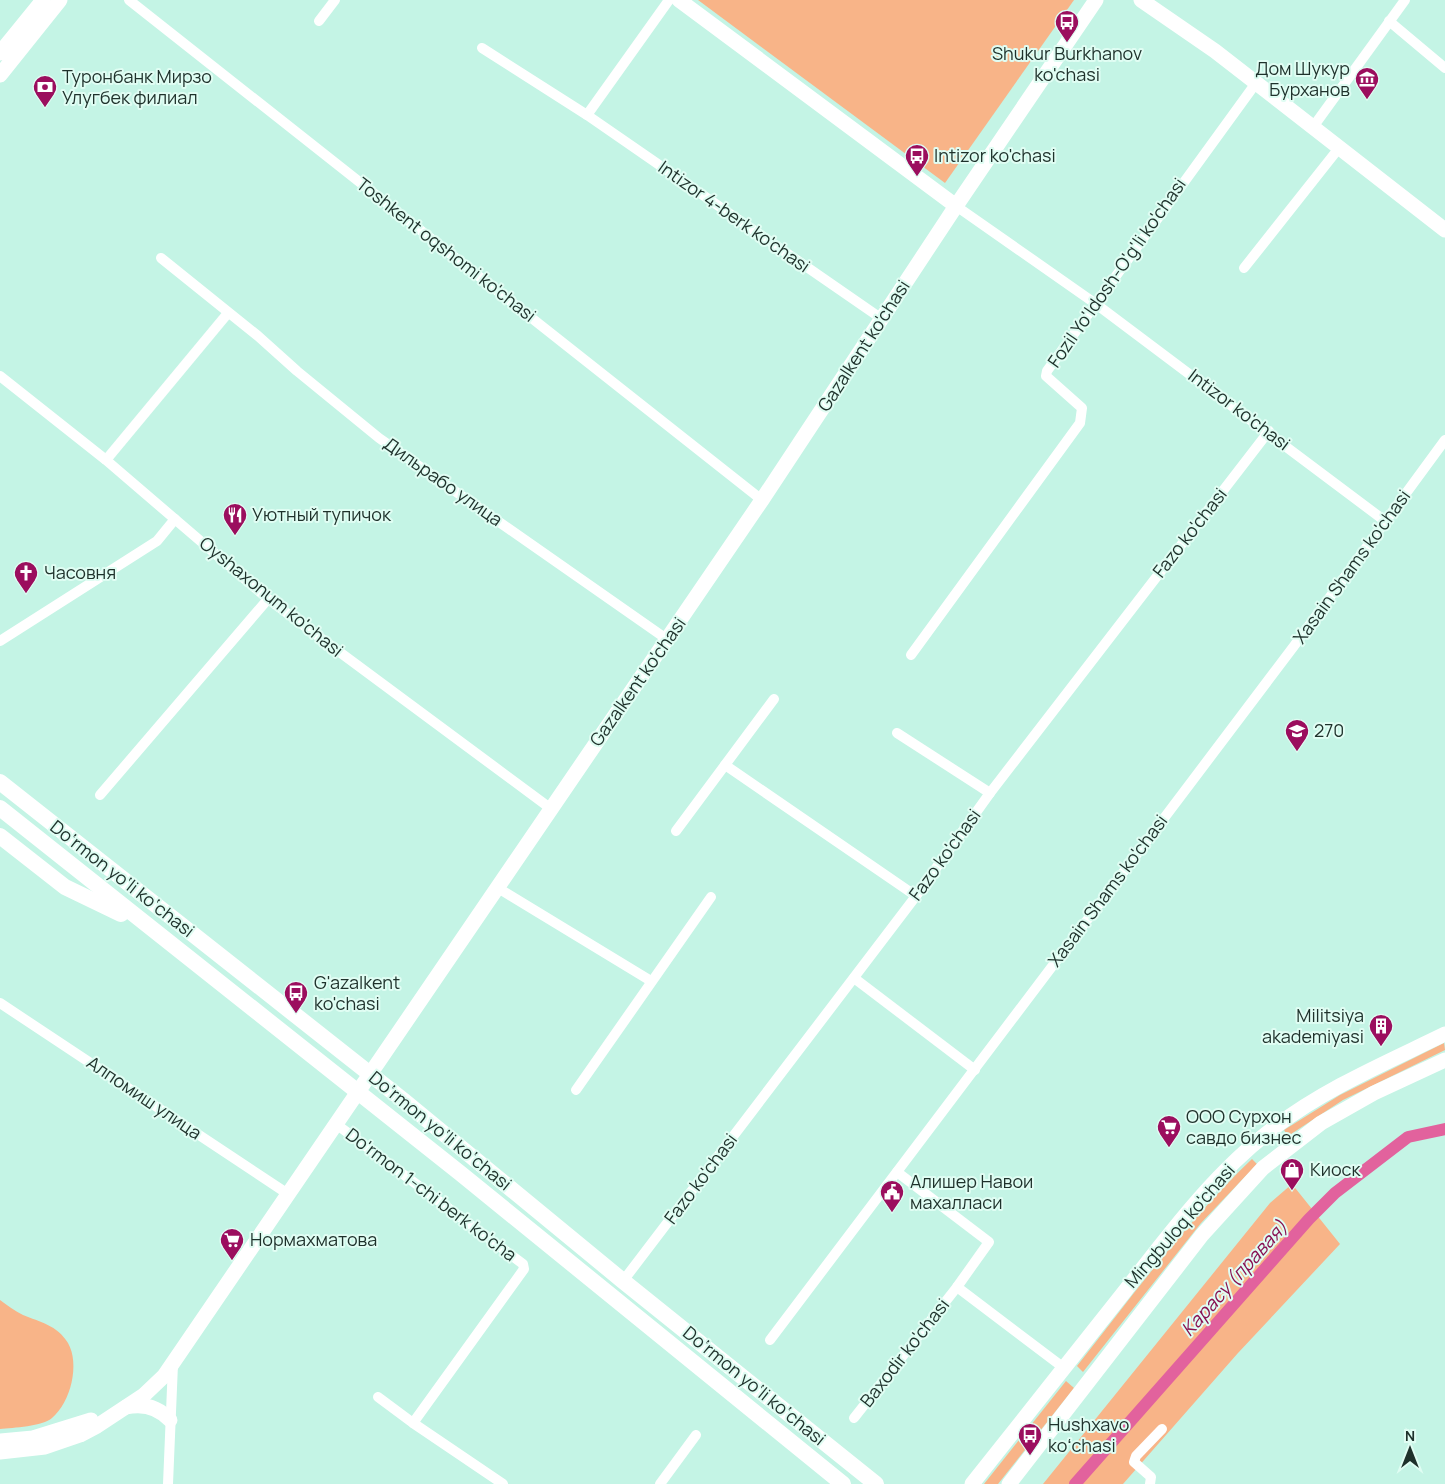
<svg xmlns="http://www.w3.org/2000/svg" width="1445" height="1484" font-family="Manrope,sans-serif">
	<style>
		.green { fill: #f8b488 }
		.lines { fill: none; stroke-linecap: round; stroke-linejoin: round }
		.canal { stroke: #e2629d; stroke-width: 12 }
		.street { stroke: #fff; stroke-width: 10 }
		.secondary { stroke: #fff; stroke-width: 15 }
		.primary { stroke: #fff; stroke-width: 16 }
		.labels { text-anchor: middle; stroke-width: 4; stroke-linejoin: round; paint-order: stroke }
		.poi-label { font-size: 18px; fill: #1e312b; stroke: #e0fdf3; text-anchor: start }
		.street-label { font-size: 18px; fill: #1e312b; stroke: #e0fdf3 }
		.water-label { font-size: 19px; font-style: italic; fill: #881152; stroke: #e0fdf3 }
	</style>
	<rect width="100%" height="100%" fill="#c4f4e5"/>
	<!-- green -->
	<g class="green">
		<path d="M698,0H1074L945,183Z"/>
		<path d="M1444,1043L1445,1050L1343,1100L1288,1136L1284,1130L1340,1095Z"/>
		<path d="M1252,1159L1257,1164L1201,1223L1083,1372L1077,1366C1133,1295 1186,1222 1252,1159Z"/>
		<path d="M1292,1184L1340,1244L1238,1353L1123,1484H1043L1270,1203Z"/>
		<path d="M0,1300C7,1305 15,1311 23,1315C40,1322 57,1325 68,1343C80,1364 71,1402 52,1418C43,1426 13,1428 0,1429Z"/>
		<path d="M1066,1381L1074,1388L998,1484H984Z"/>
	</g>
	<g class="lines">
		<!-- canal -->
		<path class="canal" d="M1075,1484L1309,1219L1335,1193L1408,1137L1445,1129"/>
		<!-- street -->
		<g class="street">
			<path d="M129,0L762,500"/>
			<path d="M319,21L335,0"/>
			<path d="M1389,21L1445,68"/>
			<path d="M482,48L587,115L882,319"/>
			<path d="M587,115L669,0"/>
			<path d="M1313,127L1405,0"/>
			<path d="M956,206L1096,304L1385,521"/>
			<path d="M161,258L258,336L297,371L379,438L668,640"/>
			<path d="M1244,268L1339,148"/>
			<path d="M0,376L106,460L268,599L550,808"/>
			<path d="M106,460L228,313"/>
			<path d="M0,641L157,541L175,519"/>
			<path d="M911,655L1080,423L1082,408L1046,376L1047,371L1256,83"/>
			<path d="M897,733L990,793"/>
			<path d="M725,765L916,896"/>
			<path d="M100,795L268,599"/>
			<path d="M676,831L774,699"/>
			<path d="M498,888L651,981"/>
			<path d="M854,978L975,1070"/>
			<path d="M0,1003L288,1194"/>
			<path d="M576,1090L711,897"/>
			<path d="M336,1124L523,1264L524,1269L413,1423L503,1484"/>
			<path d="M623,1281L916,896L990,793L1269,431"/>
			<path d="M957,1287L1064,1368"/>
			<path d="M770,1340L1294,646L1445,440"/>
			<path d="M378,1397L413,1423"/>
			<path d="M854,1418L957,1287L989,1242L897,1172"/>
			<path d="M168,1484L173,1364"/>
			<path d="M660,1484L696,1435"/>
			<path d="M1150,1484L1151,1477L1134,1462L1136,1456L1162,1429"/>
		</g>
		<!-- secondary -->
		<g class="secondary">
			<path d="M679,0L956,206"/>
			<path d="M1141,0L1215,51L1445,230"/>
			<path d="M0,53L43,0"/>
			<path d="M0,75L60,0"/>
			<path d="M126,1407C144,1403 158,1407 170,1420"/>
			<path d="M0,1441L33,1438L91,1420"/>
			<path d="M0,1452L45,1447L80,1435L97,1426L144,1395L164,1376L762,500L956,206L1096,0"/>
			<path d="M972,1484C1023,1420 1074,1355 1125,1291C1170,1233 1216,1171 1275,1127C1326,1088 1388,1062 1445,1034"/>
			<path d="M1009,1484L1202,1235L1263,1168L1321,1123L1374,1093L1445,1060"/>
		</g>
		<!-- primary -->
		<g class="primary">
			<path d="M0,782L403,1100L623,1281L876,1484"/>
			<path d="M0,808L460,1173L843,1484"/>
			<path d="M0,836L65,887L121,914"/>
		</g>
	</g>
	<!-- icons -->
	<defs>
		<g id="bus-pin" transform="scale(1.25)"><path d="M0 17L-7.5 6A9.5 9.5 0 1 1 7.5 6Z" fill="#9b0e5e" stroke="#e0fdf3"/><path d="M-5-6H5V4H4V6H2V4H-2V6H-4V4H-5ZM-3.5-4V0h7V-4ZM-3.5 1.2v1.5H-2V1.2ZM2 1.2v1.5H3.5V1.2Z" fill="#fff"/></g>
		<g id="museum-pin" transform="scale(1.25)"><path d="M0 17L-7.5 6A9.5 9.5 0 1 1 7.5 6Z" fill="#9b0e5e" stroke="#e0fdf3"/><path d="M0-6L6-3V-2H-6V-3ZM-5-1h2V3h-2ZM-1-1h2V3h-2ZM3-1h2V3H3ZM-6 4H6V6H-6Z" fill="#fff"/></g>
		<g id="bank-pin" transform="scale(1.25)"><path d="M0 17L-7.5 6A9.5 9.5 0 1 1 7.5 6Z" fill="#9b0e5e" stroke="#e0fdf3"/><path d="M-6-4H6V4H-6ZM0-2.3a2.3 2.3 0 1 0 0 4.6a2.3 2.3 0 1 0 0-4.6Z" fill="#fff"/></g>
		<g id="restaurant-pin" transform="scale(1.25)"><path d="M0 17L-7.5 6A9.5 9.5 0 1 1 7.5 6Z" fill="#9b0e5e" stroke="#e0fdf3"/><path d="M-5-6h1v4h1v-4h1v4h1v-4h1v5L-1.5 .5V6h-2V.5L-5-1ZM5-6V6H3V1.5H1.5Q1.5-4 5-6Z" fill="#fff"/></g>
		<g id="church-pin" transform="scale(1.25)"><path d="M0 17L-7.5 6A9.5 9.5 0 1 1 7.5 6Z" fill="#9b0e5e" stroke="#e0fdf3"/><path d="M-1.2-6h2.4v3.5h3.3v2.4h-3.3V6h-2.4V-.1h-3.3v-2.4h3.3Z" fill="#fff"/></g>
		<g id="school-pin" transform="scale(1.25)"><path d="M0 17L-7.5 6A9.5 9.5 0 1 1 7.5 6Z" fill="#9b0e5e" stroke="#e0fdf3"/><path d="M0-5L7-2L0 1L-7-2ZM-4 1L0 2.5L4 1V4Q0 6-4 4Z" fill="#fff"/></g>
		<g id="building-pin" transform="scale(1.25)"><path d="M0 17L-7.5 6A9.5 9.5 0 1 1 7.5 6Z" fill="#9b0e5e" stroke="#e0fdf3"/><path d="M-4-6H4V6H1V3H-1V6H-4ZM-2.5-4.3h1.7v1.8h-1.7ZM.8-4.3h1.7v1.8H.8ZM-2.5-1h1.7V.8h-1.7ZM.8-1h1.7V.8H.8Z" fill="#fff"/></g>
		<g id="supermarket-pin" transform="scale(1.25)"><path d="M0 17L-7.5 6A9.5 9.5 0 1 1 7.5 6Z" fill="#9b0e5e" stroke="#e0fdf3"/><path d="M-6-5.5h2.5l.6 2H6L4.5 2H-2.5L-4.4-4H-6ZM-1.5 3.2a1.3 1.3 0 1 0 .1 0ZM3 3.2a1.3 1.3 0 1 0 .1 0Z" fill="#fff"/></g>
		<g id="shop-pin" transform="scale(1.25)"><path d="M0 17L-7.5 6A9.5 9.5 0 1 1 7.5 6Z" fill="#9b0e5e" stroke="#e0fdf3"/><path d="M-5-2.5h2.3a2.7 3.5 0 0 1 5.4 0H5L5.5 6h-11ZM-1.5-2.5h3a1.5 2.3 0 0 0-3 0Z" fill="#fff"/></g>
		<g id="civic-pin" transform="scale(1.25)"><path d="M0 17L-7.5 6A9.5 9.5 0 1 1 7.5 6Z" fill="#9b0e5e" stroke="#e0fdf3"/><path d="M-.6-6.5H3V-4.5H.6V-3L4-1V1h2V6H-6V1h2V-1L-.6-3ZM-1.2 2.5V6h2.4V2.5Z" fill="#fff"/></g>
	</defs>
	<g fill-rule="evenodd">
		<use href="#bus-pin" x="1067" y="22"/>
		<use href="#museum-pin" x="1367" y="79"/>
		<use href="#bank-pin" x="45" y="87"/>
		<use href="#bus-pin" x="917" y="156"/>
		<use href="#restaurant-pin" x="235" y="515"/>
		<use href="#church-pin" x="26" y="573"/>
		<use href="#school-pin" x="1297" y="731"/>
		<use href="#bus-pin" x="296" y="993"/>
		<use href="#building-pin" x="1381" y="1026"/>
		<use href="#supermarket-pin" x="1169" y="1127"/>
		<use href="#shop-pin" x="1292" y="1170"/>
		<use href="#civic-pin" x="892" y="1192"/>
		<use href="#supermarket-pin" x="232" y="1240"/>
		<use href="#bus-pin" x="1030" y="1435"/>
	</g>
	<g class="labels">
		<!-- poi labels -->
		<g class="poi-label">
			<text x="1067" y="60" text-anchor="middle">Shukur Burkhanov<tspan x="1067" dy="21">ko'chasi</tspan></text>
			<text x="1350" y="75" text-anchor="end">Дом Шукур<tspan x="1350" dy="21">Бурханов</tspan></text>
			<text x="62" y="83">Туронбанк Мирзо<tspan x="62" dy="21">Улугбек филиал</tspan></text>
			<text x="934" y="162">Intizor ko'chasi</text>
			<text x="252" y="521">Уютный тупичок</text>
			<text x="44" y="579">Часовня</text>
			<text x="1314" y="737">270</text>
			<text x="314" y="989">G'azalkent<tspan x="314" dy="21">ko'chasi</tspan></text>
			<text x="1364" y="1022" text-anchor="end">Militsiya<tspan x="1364" dy="21">akademiyasi</tspan></text>
			<text x="1186" y="1123">ООО Сурхон<tspan x="1186" dy="21">савдо бизнес</tspan></text>
			<text x="1310" y="1176">Киоск</text>
			<text x="910" y="1188">Алишер Навои<tspan x="910" dy="21">махалласи</tspan></text>
			<text x="250" y="1246">Нормахматова</text>
			<text x="1048" y="1431">Hushxavo<tspan x="1048" dy="21">koʻchasi</tspan></text>
		</g>
		<!-- street labels -->
		<g class="street-label">
			<text transform="translate(734 217) rotate(35)" y="6">Intizor 4-berk ko'chasi</text>
			<text transform="translate(446 250) rotate(38)" y="6">Toshkent oqshomi ko'chasi</text>
			<text transform="translate(1117 273) rotate(-55)" y="6">Fozil Yo'ldosh-O'g'li ko'chasi</text>
			<text transform="translate(864 346) rotate(-57)" y="6">Gazalkent ko'chasi</text>
			<text transform="translate(1239 410) rotate(37)" y="6">Intizor ko'chasi</text>
			<text transform="translate(443 482) rotate(35)" y="6">Дильрабо улица</text>
			<text transform="translate(1190 533) rotate(-52)" y="6">Fazo ko'chasi</text>
			<text transform="translate(1352 567) rotate(-54)" y="6">Xasain Shams ko'chasi</text>
			<text transform="translate(271 597) rotate(39)" y="6">Oyshaxonum ko'chasi</text>
			<text transform="translate(638 682) rotate(-55)" y="6">Gazalkent ko'chasi</text>
			<text transform="translate(945 855) rotate(-54)" y="6">Fazo ko'chasi</text>
			<text transform="translate(122 879) rotate(38)" y="6">Do‘rmon yo‘li ko‘chasi</text>
			<text transform="translate(1108 891) rotate(-53)" y="6">Xasain Shams ko'chasi</text>
			<text transform="translate(144 1098) rotate(34)" y="6">Алпомиш улица</text>
			<text transform="translate(440 1131) rotate(39)" y="6">Do‘rmon yo‘li ko‘chasi</text>
			<text transform="translate(701 1179) rotate(-53)" y="6">Fazo ko'chasi</text>
			<text transform="translate(431 1195) rotate(37)" y="6">Do'rmon 1-chi berk ko'cha</text>
			<text transform="translate(1180 1226) rotate(-49)" y="6">Mingbuloq ko'chasi</text>
			<text transform="translate(905 1353) rotate(-52)" y="6">Baxodir ko'chasi</text>
			<text transform="translate(754 1386) rotate(39)" y="6">Do‘rmon yo‘li ko‘chasi</text>
		</g>
		<!-- water labels -->
		<g class="water-label">
			<text transform="translate(1234 1278) rotate(-48)" y="7">Карасу (правая)</text>
		</g>
	</g>
	<!-- north arrow -->
	<g transform="translate(1410 1449)" stroke="#e0fdf3" stroke-width="4" paint-order="stroke">
	<path d="M0-4L9 19L0 12L-9 19Z" fill="#1e312b"/>
	<text y="-8" font-size="14" font-weight="bold" text-anchor="middle" fill="#1e312b">N</text>
	</g>
</svg>
